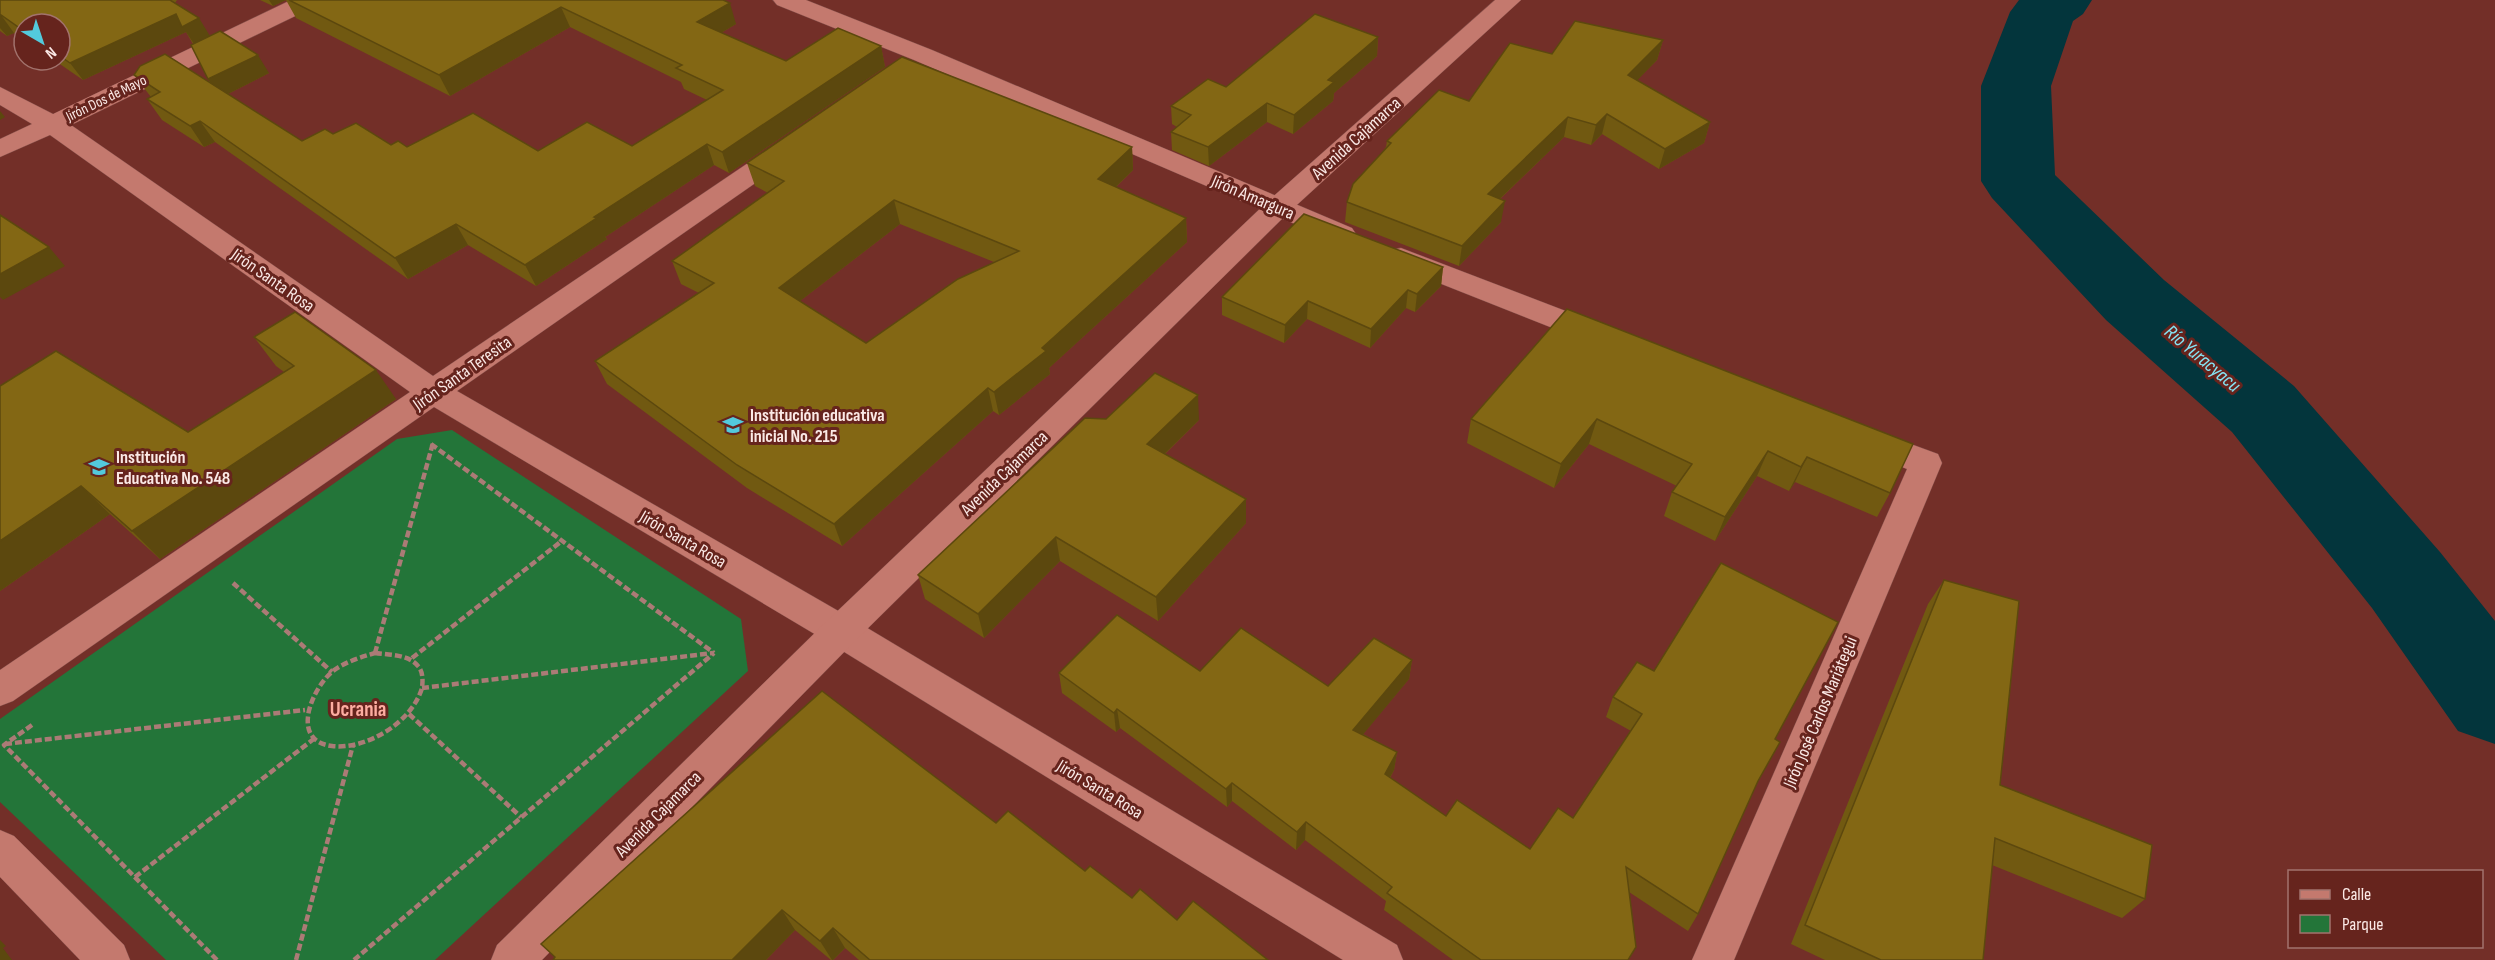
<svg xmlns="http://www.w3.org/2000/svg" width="2495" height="960" font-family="'Sofia Sans Condensed',sans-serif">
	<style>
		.green { fill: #237539 }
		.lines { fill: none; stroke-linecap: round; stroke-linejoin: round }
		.river { fill: #03353c; fill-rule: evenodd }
		.street-casing { stroke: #7f4b46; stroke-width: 1 }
		.secondary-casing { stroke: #7f4b46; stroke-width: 1 }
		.path { stroke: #ab7b76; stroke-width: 4.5; stroke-dasharray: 7 3; stroke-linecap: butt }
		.street { fill: #c4796e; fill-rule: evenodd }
		.secondary { fill: #c4796e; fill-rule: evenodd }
		.wall { fill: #715911; fill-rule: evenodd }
		.shaded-wall { fill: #5c480e }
		.building { fill: #836714; stroke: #5c480e; stroke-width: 1.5; fill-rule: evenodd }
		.labels { text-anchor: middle; stroke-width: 6; stroke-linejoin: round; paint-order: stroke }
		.far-street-label { font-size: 15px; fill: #fbe9e6; stroke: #66241d }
		.street-label { font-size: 18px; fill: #fbe9e6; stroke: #66241d }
		.poi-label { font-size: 18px; font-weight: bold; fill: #fbe9e6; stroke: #66241d; text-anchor: start }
		.water-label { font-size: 20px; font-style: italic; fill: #85e6f5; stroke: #66241d }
		.quarter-label { font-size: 21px; font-weight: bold; fill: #fdada1; stroke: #66241d }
	</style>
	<rect width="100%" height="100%" fill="#732f28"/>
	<!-- green -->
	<path class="green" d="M452,430L741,619L748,671L435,960H166L0,802V719L397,439Z"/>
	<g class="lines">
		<!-- river -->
		<path class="river" d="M2019,0H2092L2083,14L2073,21L2051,86L2055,175L2164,280L2294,386L2440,552L2495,621V744L2458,731L2372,608L2232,432L2106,320L1992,198L1981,181V86L2010,12Z"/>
		<!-- street casing -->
		<g class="street-casing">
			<g id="street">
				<path d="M291,0H322L318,5L71,125L433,376L779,142L788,140L797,142L801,148L797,154L457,391L854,620L1397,945L1403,960H1343L828,642L434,407L13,701L0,706V670L410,392L50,135L0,157V139L32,124L0,105V87L53,114Z"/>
				<path d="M773,0H806L932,50L1352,228L1356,234L1352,240L1342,243L1332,240L914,60L777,5Z"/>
				<path d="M1401,248L1610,328L1614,335L1610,342L1599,346L1588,342L1391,264L1387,257L1391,250Z"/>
				<path d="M1867,428L1938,454L1942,463L1734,960H1692L1907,469L1856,449L1851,440L1856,431Z"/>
				<path d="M0,830L14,836L124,945L130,960H80L0,877Z"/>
			</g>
		</g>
		<!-- secondary casing -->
		<g class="secondary-casing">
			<path id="secondary" d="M1495,0H1521L1287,214L854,642L542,960H491L497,945L828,620L1267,202Z"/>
		</g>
		<!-- path -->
		<g class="path">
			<path d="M431,444L714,653"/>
			<path d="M233,583L332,672"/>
			<path d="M375,653C389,655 408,654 418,666C423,671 423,681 422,688C412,722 367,750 332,746C289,741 312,688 333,671C345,662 361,657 375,653Z"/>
			<path d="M375,653L433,443"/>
			<path d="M412,658L563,540"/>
			<path d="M422,688L713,653"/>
			<path d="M409,714L521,817"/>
			<path d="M32,725L4,745L217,960"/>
			<path d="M5,744L305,710"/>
			<path d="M135,877L315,738"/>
			<path d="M296,960L353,745"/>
			<path d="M354,960L714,653"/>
		</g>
		<!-- street -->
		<use href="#street" class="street"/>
		<!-- secondary -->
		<use href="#secondary" class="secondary"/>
	</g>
	<!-- wall -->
	<g class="wall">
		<path d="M0,0H177L175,3L210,36L269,73L228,94L302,141L333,134L407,147L538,151L632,146L707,100L684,89L681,82L570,27L450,96L296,18L286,0L273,6L260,0H723L736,24L721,33L786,61L881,46L885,67L729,173L714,165L605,237L607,239L536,286L468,245L408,279L215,142L204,147L162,120L147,99L151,97L134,75L210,83L193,44L186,32L83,80L54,60H60V24H24V39L14,33L7,36L0,31Z"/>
		<path d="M1378,37L1377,56L1334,93L1333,101L1293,134L1267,122L1209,166L1172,150L1171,132L1177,127L1172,124L1171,106L1226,87Z"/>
		<path d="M1663,40L1657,60L1637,80L1710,122L1704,143L1659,169L1602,134L1591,145L1564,137L1500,199L1501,222L1459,266L1345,222L1347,202L1386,147L1387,141L1469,101L1552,54Z"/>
		<path d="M1132,147L1133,170L1116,187L1186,218L1187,242L1049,368L1050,374L999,415L993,411L842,546L747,488L607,384L595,361L699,293L681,284L672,261L768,193L755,186L747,163ZM900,224L994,262L866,343L800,301Z"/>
		<path d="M1443,267L1441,286L1415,312L1406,308L1370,348L1307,319L1284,343L1222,315V297Z"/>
		<path d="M1567,309L1890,493L1877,517L1795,482L1789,491L1757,476L1715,541L1664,516L1672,492L1677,486L1589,444L1554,488L1467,443L1471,419Z"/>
		<path d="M254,337L396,399L160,559L110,514L0,591V386L188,432L284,372L276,366Z"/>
		<path d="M1199,420L1165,454L1246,499V523L1158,621L1060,561L984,638L925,599L918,575Z"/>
		<path d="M1944,580L2000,785L2145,899L2122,918L1992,865L1983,960H1825L1791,944L1928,604Z"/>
		<path d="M1412,660L1409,679L1363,734L1397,752L1394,770L1390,778L1446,816L1530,849L1573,818L1631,731L1606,717L1613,697L1775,739L1758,781L1698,914L1688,931L1629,892L1628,960H1453L1384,910L1386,901L1305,840L1296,850L1232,801L1227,807L1120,728L1116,732L1062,693L1059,673L1200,671L1328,686Z"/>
		<path d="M996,823L1132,898L1177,920L1268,960H859L845,948L833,960H831L795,930L766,960H553Z"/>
	</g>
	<!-- shaded-wall -->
	<g class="shaded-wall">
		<path d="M269,0H286L273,6Z"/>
		<path d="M730,3L736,24L704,43L697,22Z"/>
		<path d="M561,7L570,27L450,96L439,75Z"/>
		<path d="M176,14L199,18L210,36L194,44L186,32L83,80L70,63Z"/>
		<path d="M1,15L14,33L7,36L0,28V16Z"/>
		<path d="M1378,37L1377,56L1334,93L1333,101L1293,134L1294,115L1328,80Z"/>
		<path d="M1663,40L1657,60L1623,95L1628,75Z"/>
		<path d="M881,46L885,67L729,173L722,152Z"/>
		<path d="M258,55L269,73L220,98L208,79Z"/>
		<path d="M1267,103V122L1209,166L1208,147Z"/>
		<path d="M0,111L5,117L0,120Z"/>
		<path d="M1607,114L1602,134L1591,145L1596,125Z"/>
		<path d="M1568,117L1564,137L1484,214L1488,194Z"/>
		<path d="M200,121L215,142L204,147L190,126Z"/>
		<path d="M1710,122L1704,143L1659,169L1665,149Z"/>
		<path d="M707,144L714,165L605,237L607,239L536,286L525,265L594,217Z"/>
		<path d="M1132,147L1133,170L1100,202L1098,179Z"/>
		<path d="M894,200L900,224L787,311L779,288Z"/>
		<path d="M1505,201L1501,222L1459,266L1462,246Z"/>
		<path d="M1186,218L1187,242L1049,368L1050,374L999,415L994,392Z"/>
		<path d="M456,224L468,245L408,279L395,258Z"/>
		<path d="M49,247L65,266L3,300L0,297V274Z"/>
		<path d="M1443,267L1441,286L1415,312L1417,294Z"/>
		<path d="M1408,290L1406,308L1370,348L1371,329Z"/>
		<path d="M1308,301L1307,319L1284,343L1285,325Z"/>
		<path d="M376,370L396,399L160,559L132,531Z"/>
		<path d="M988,388L993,411L842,546L834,524Z"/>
		<path d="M1198,395L1199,420L1149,469L1147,444Z"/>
		<path d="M1597,419L1589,444L1554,488L1561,464Z"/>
		<path d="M1768,451L1757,476L1715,541L1725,517Z"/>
		<path d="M1807,457L1795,482L1789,491L1801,467Z"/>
		<path d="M81,486L110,514L0,591V541Z"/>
		<path d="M1246,499V523L1158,621L1156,597Z"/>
		<path d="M1056,537L1060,561L984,638L978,614Z"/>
		<path d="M1412,660L1409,679L1351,749L1353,730Z"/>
		<path d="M1117,709L1120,728L1116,732L1114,713Z"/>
		<path d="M1397,752L1394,770L1382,792L1385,774Z"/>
		<path d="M1232,783V801L1227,807L1226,789Z"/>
		<path d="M1306,822L1305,840L1296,850L1297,832Z"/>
		<path d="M782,910L795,930L766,960H732Z"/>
		<path d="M833,928L845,948L833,960H832L820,941Z"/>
		<path d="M0,940L6,946L3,948L12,960H0Z"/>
	</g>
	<!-- building -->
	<g class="building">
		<path d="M0,0H170L199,18L182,27L176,14L70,63L60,56V24H24V31L1,15L0,16Z"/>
		<path d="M289,0H723L730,3L697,22L786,61L838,28L881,46L722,152L707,144L594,217L597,218L525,265L456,224L395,258L200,121L190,126L147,99L160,92L134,75L140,66L165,54L302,141L325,129L333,134L356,123L391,145L398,141L407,147L473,113L538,151L587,122L632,146L723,90L676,68L682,65L561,7L439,75Z"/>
		<path d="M1315,14L1378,37L1328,80L1334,82L1294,115L1267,103L1208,147L1171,132L1191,115L1171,106L1208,79L1226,87Z"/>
		<path d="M1575,21L1663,40L1628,75L1710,122L1665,149L1607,114L1596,125L1568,117L1488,194L1505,201L1462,246L1347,202L1353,184L1391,143L1387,141L1439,90L1469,101L1510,43L1552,54Z"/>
		<path d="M220,31L258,55L208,79L191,45Z"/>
		<path d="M902,57L1132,147L1098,179L1186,218L1042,348L1046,351L994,392L988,388L834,524L737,465L595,361L714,283L672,261L784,181L747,163ZM894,200L1019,251L958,279L866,343L779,288Z"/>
		<path d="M1304,214L1443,267L1417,294L1408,290L1371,329L1308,301L1285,325L1222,297Z"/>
		<path d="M0,215L49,247L0,274Z"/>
		<path d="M1567,309L1913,444L1890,493L1807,457L1801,467L1768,451L1725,517L1672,492L1692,464L1597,419L1561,464L1471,419Z"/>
		<path d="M295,312L376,370L132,531L81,486L0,541V386L56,351L188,432L294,366L254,337Z"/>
		<path d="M1155,373L1198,395L1147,444L1246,499L1156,597L1056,537L978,614L918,575L1085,418L1106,419Z"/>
		<path d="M1721,563L1838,622L1775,739L1780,742L1758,781L1698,914L1626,867L1636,947L1628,960H1481L1387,893L1392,887L1306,822L1297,832L1232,783L1226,789L1117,709L1114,713L1059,673L1117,615L1200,671L1241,628L1328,686L1374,638L1412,660L1353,730L1397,752L1385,774L1446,816L1457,800L1530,849L1558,808L1573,818L1642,714L1613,697L1637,662L1654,671Z"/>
		<path d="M1944,580L2019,601L2000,785L2152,845L2145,899L1995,838L1983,960H1881L1805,925Z"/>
		<path d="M822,691L996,823L1008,811L1085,871L1090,866L1132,898L1140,889L1177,920L1193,901L1268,960H870L833,928L820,941L782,910L732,960H553L555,957L541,944Z"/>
	</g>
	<!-- icons -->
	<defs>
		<g id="school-bare" transform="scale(1.62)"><path d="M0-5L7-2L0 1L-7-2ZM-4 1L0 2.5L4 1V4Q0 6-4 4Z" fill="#53cadc" stroke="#66241d" stroke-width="2.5" paint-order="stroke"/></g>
	</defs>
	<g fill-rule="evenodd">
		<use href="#school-bare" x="733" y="425"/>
		<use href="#school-bare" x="99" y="467"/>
	</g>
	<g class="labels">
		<!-- far-street labels -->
		<g class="far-street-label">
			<text transform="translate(106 98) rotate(-26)" y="5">Jirón Dos de Mayo</text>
		</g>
		<!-- street labels -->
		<g class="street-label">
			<text transform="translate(1356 138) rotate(-42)" y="6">Avenida Cajamarca</text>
			<text transform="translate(1253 197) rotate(23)" y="6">Jirón Amargura</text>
			<text transform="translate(273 280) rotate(35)" y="6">Jirón Santa Rosa</text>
			<text transform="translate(462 373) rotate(-35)" y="6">Jirón Santa Teresita</text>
			<text transform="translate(1004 473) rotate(-44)" y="6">Avenida Cajamarca</text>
			<text transform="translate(683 539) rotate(30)" y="6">Jirón Santa Rosa</text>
			<text transform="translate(1820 712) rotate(-67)" y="6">Jirón José Carlos Mariátegui</text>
			<text transform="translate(1100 789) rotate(31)" y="6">Jirón Santa Rosa</text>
			<text transform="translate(658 814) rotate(-45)" y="6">Avenida Cajamarca</text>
		</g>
		<!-- poi labels -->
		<g class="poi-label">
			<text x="750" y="421">Institución educativa<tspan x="750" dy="21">inicial No. 215</tspan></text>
			<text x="116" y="463">Institución<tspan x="116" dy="21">Educativa No. 548</tspan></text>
		</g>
		<!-- water labels -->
		<g class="water-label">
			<text transform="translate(2203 358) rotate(40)" y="7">Río Yuracyacu</text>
		</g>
		<!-- quarter labels -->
		<g class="quarter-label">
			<text x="358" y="716">Ucrania</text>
		</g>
	</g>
	<!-- legend -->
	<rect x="2288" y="870" width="195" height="78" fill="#66241d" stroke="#a2736d" stroke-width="1.5"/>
	<rect x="2300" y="890" width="30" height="9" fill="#c4796e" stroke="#a2736d" stroke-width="1.5"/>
	<text x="2342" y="900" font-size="18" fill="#fbe9e6">Calle</text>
	<rect x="2300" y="915" width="30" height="18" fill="#237539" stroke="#a2736d" stroke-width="1.5"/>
	<text x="2342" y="930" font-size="18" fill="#fbe9e6">Parque</text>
	<!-- north arrow -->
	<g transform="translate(42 42) rotate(141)"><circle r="28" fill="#66241d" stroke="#a2736d" stroke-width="1.5"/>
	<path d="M0-4.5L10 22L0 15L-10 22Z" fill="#53cadc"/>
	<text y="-9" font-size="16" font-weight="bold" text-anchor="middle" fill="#fbe9e6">N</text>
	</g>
</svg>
